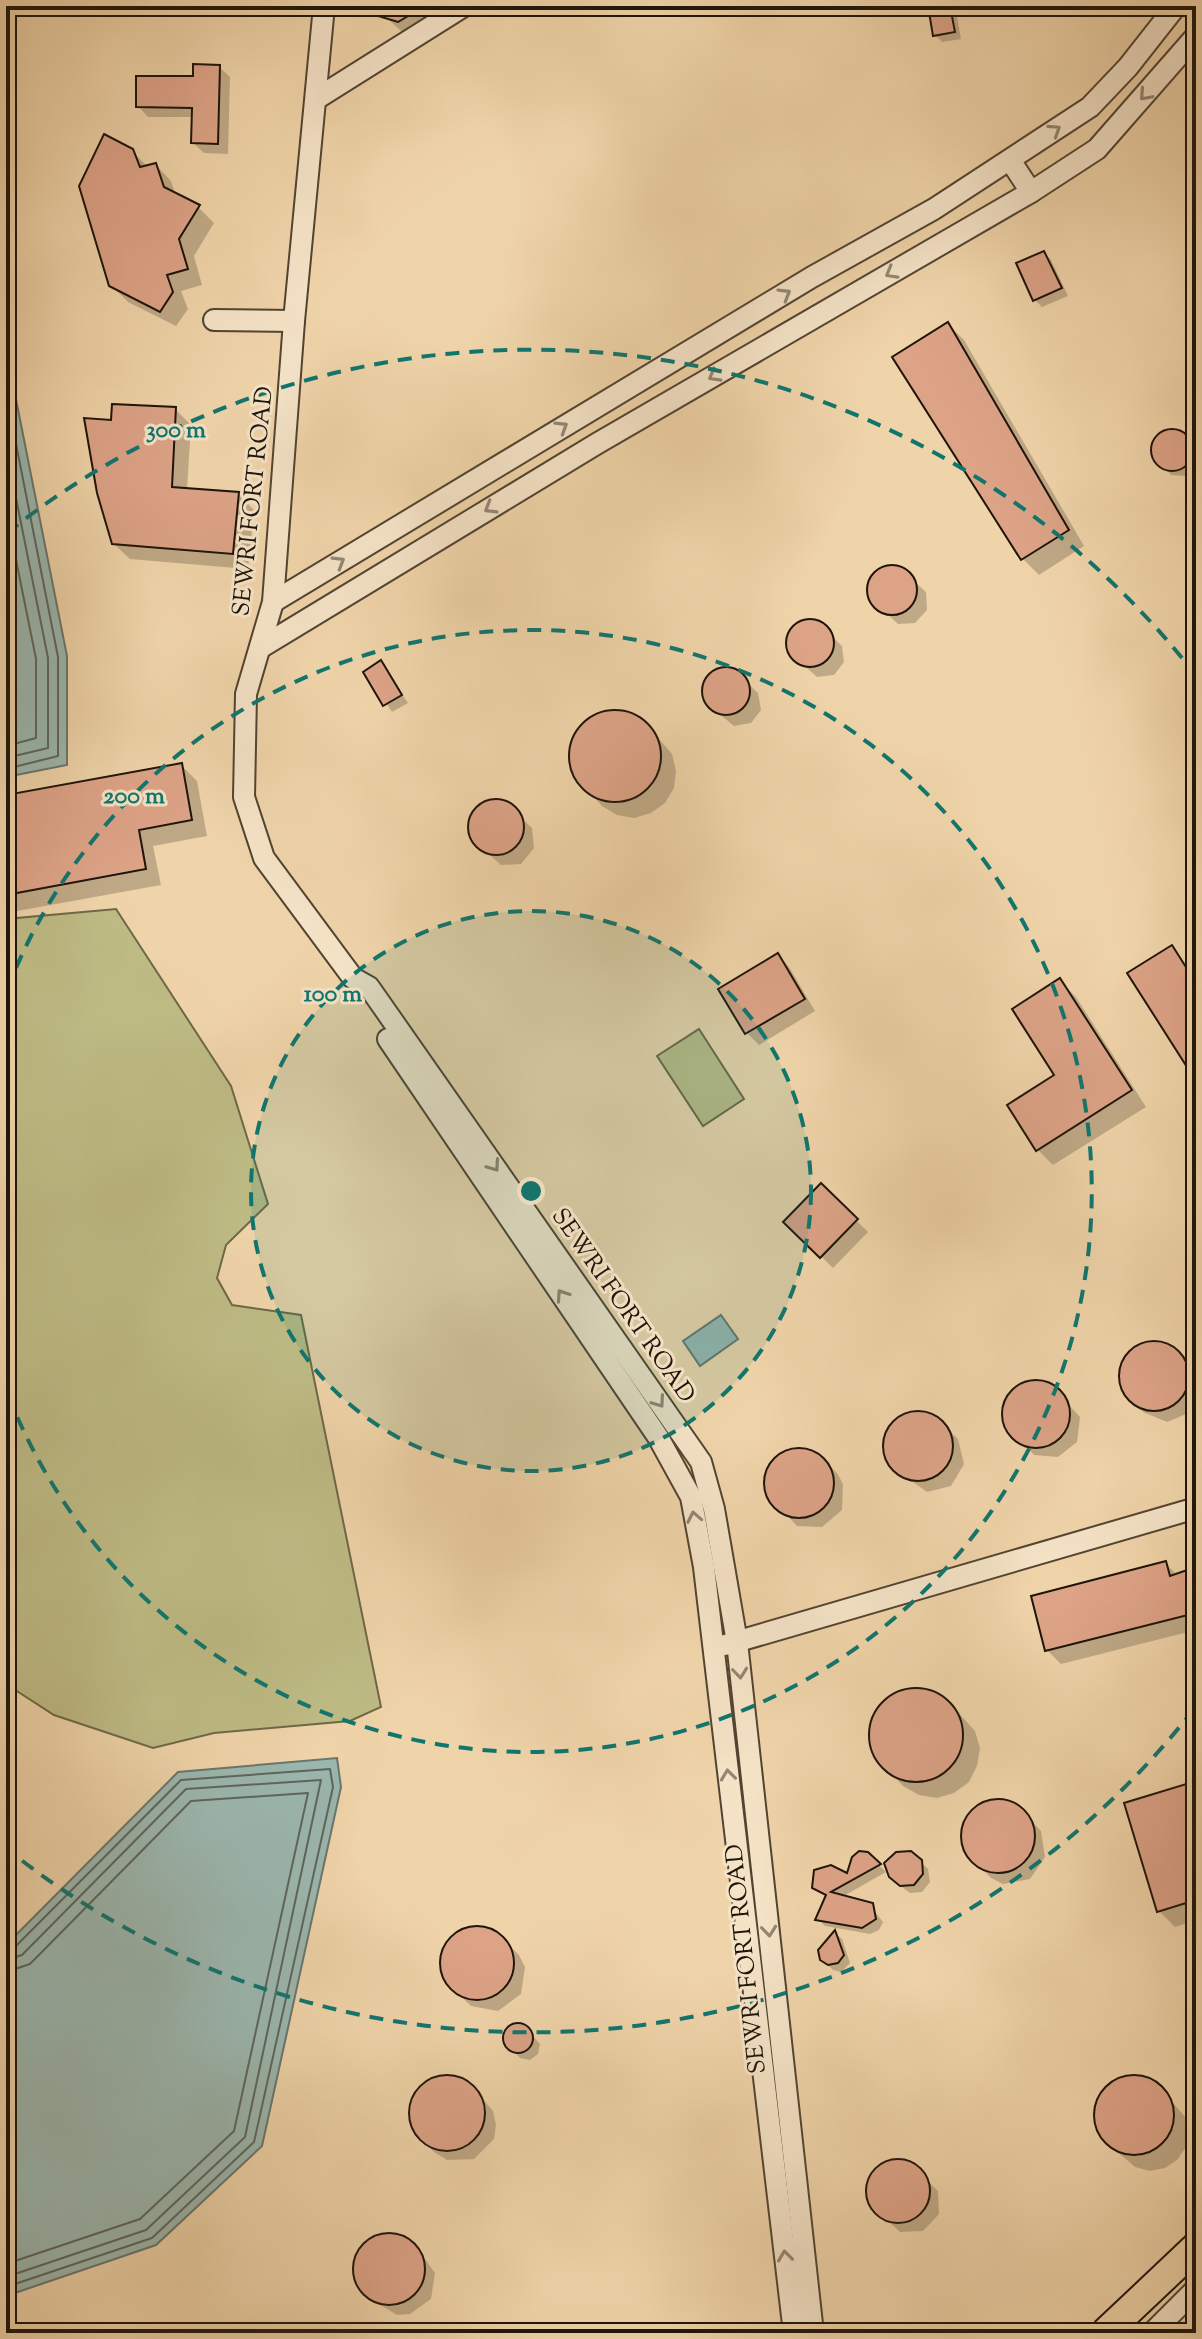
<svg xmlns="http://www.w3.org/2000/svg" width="1202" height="2339" font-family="'Sorts Mill Goudy',serif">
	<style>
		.green { fill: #bebb85; stroke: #6e6848; stroke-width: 2 }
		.water { fill: #9bb7af; stroke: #69766d; stroke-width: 2 }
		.shadow { fill: #0003 }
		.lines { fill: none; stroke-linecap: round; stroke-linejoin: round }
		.shore { stroke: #5c665c; stroke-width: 2 }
		.building { fill: #dda387; stroke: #1d140a; stroke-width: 2 }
		.minor-casing { stroke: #524432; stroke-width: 24 }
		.minor { stroke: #f5e3c7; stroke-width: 20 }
		.highway-bridge-casing { stroke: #1d140a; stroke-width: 32; stroke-linecap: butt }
		.highway-bridge { stroke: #f0d4a9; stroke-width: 28 }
		.oneway { stroke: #948672 }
		.ring { fill: none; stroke: #0f766e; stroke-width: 4; stroke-dasharray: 14 10 }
		.labels { text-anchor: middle; stroke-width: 6; stroke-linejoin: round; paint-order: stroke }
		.street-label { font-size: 24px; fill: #1d140a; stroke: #f5e3c7 }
		.centre { fill: #0f766e; stroke: #f5e3c7; stroke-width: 4 }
		.ring-label { font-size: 24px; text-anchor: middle; font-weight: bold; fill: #0f766e; stroke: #f5e3c7; stroke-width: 6; stroke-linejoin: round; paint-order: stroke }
	</style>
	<rect width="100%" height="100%" fill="#f0d4a9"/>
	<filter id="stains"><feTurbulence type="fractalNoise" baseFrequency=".0025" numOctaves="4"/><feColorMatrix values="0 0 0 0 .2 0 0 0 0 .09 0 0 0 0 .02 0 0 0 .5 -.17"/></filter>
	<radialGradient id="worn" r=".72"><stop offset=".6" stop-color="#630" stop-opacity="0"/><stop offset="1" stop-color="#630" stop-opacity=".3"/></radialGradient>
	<!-- green -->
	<g class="green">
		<path d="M116,909L231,1086L268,1204L226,1245L217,1278L232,1305L301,1315L381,1707L350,1721L214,1733L153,1748L54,1715L6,1684V919Z"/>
		<path d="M699,1029L744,1099L703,1126L657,1056Z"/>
	</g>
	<!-- water -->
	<g class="water">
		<path d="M6,349L67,656V765L6,777Z"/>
		<path d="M721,1315L738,1339L700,1366L683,1341Z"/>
		<path d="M337,1758L341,1787L262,2146L156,2245L6,2296V1945L178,1772Z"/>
	</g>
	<!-- shadow -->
	<g class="shadow">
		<path d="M374,6H467L403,33Z"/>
		<path d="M930,6H955L961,39L942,42L935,35Z"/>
		<path d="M219,67L230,77L228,154L204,153L193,143L194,117H148L138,106Z"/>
		<path d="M132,151L148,167L156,165L171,181L176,196L198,207L214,223L194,256L202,285L181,291L188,309L176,326L128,302L111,285Z"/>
		<path d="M1044,253L1051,260L1068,296L1042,307L1035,300Z"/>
		<path d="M948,324L964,340L1084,546L1039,575L1023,559L894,358Z"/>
		<path d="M175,409L191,425L187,490L238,494L254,510L248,569L130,559L113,543V422Z"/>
		<path d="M1168,431L1182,433L1196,449V469L1186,476L1171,475L1154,455L1156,440Z"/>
		<path d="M899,568L926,592L927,610L915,623L898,624L872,600L870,582L882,569Z"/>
		<path d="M817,622L842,646L844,662L834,675L817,677L791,654L789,637L800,624Z"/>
		<path d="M381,663L408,703L392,712L366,672Z"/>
		<path d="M732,669L758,693L761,710L751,723L734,726L707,704L704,686L714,672Z"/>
		<path d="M613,712L630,714L645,723L672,754L676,771L674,788L665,803L651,813L634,818L617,815L602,806L574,775L570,758L573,741L582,726L596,716Z"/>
		<path d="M181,765L197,781L207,836L153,846L161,885L6,913V797Z"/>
		<path d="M504,802L532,828L534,848L521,864L501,865L473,840L471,819L484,804Z"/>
		<path d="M1172,948L1196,977V1073L1188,1066Z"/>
		<path d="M778,956L789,967L815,1011L759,1045L747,1033L721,990Z"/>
		<path d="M1060,981L1076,997L1146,1107L1053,1165L1038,1150L1056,1076Z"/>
		<path d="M821,1186L868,1232L833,1268L786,1222Z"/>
		<path d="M1155,1343L1179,1353L1191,1365L1196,1377V1400L1191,1412L1167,1422L1143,1412L1131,1400L1121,1376L1131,1352Z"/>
		<path d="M1027,1383L1051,1386L1080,1417L1077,1442L1058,1457L1034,1455L1006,1423L1008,1399Z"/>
		<path d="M923,1413L935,1417L958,1439L964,1464L951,1486L927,1492L891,1466L885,1441L898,1419Z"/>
		<path d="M788,1451L814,1453L837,1473L843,1484L842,1510L822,1527L797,1526L767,1493L769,1468Z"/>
		<path d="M1165,1563L1178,1576L1196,1569V1630L1061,1664L1047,1650Z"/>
		<path d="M913,1689L931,1691L947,1700L975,1731L980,1748L977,1766L969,1782L954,1793L937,1798L919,1795L903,1786L875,1756L871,1738L873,1720L882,1705L895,1694Z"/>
		<path d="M1196,1783V1920L1175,1927L1159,1911Z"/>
		<path d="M1006,1802L1019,1808L1041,1831L1045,1857L1030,1879L1003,1884L991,1878L968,1855L964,1829L979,1807Z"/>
		<path d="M867,1854L886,1872L842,1897L867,1902L883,1922L879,1930L870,1934L825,1926L818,1919L827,1897L814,1887L849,1876Z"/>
		<path d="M920,1861L928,1869L930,1882L922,1892L910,1893L899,1885Z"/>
		<path d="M469,1928L496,1932L519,1955L525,1967L521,1994L498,2011L471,2006L448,1984L442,1971L447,1944Z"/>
		<path d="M835,1933L842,1939L850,1963L841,1972L833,1970L825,1962Z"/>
		<path d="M515,2026L525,2027L540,2044L538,2054L530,2060L520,2058L505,2042L507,2032Z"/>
		<path d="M446,2077L472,2086L493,2111L496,2125L494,2139L474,2159L447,2160L434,2152L414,2128L413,2100L432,2080Z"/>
		<path d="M1134,2077L1149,2080L1161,2089L1186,2118L1189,2133L1186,2147L1177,2160L1165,2168L1150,2171L1135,2167L1106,2142L1098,2130L1095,2115L1107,2088Z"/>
		<path d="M908,2163L938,2191L939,2214L923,2231L900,2232L870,2204V2181L885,2164Z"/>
		<path d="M394,2235L417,2248L435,2273L431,2299L410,2314L397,2315L374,2301L356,2277L355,2264L369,2241Z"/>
	</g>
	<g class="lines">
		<!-- shore -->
		<g class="shore">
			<path d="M6,393L58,657V756L6,769"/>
			<path d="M6,448L48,658V748L6,758"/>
			<path d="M6,510L36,659V738L6,746"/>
			<path d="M6,1950L15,1947L181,1780L330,1769L333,1787L254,2142L152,2238L6,2287"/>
			<path d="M6,1960L22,1955L186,1789L321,1780L245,2137L146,2230L6,2277"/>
			<path d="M6,1972L30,1964L191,1801L308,1793L234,2131L140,2219L6,2264"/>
		</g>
	</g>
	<!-- building -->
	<g class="building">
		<path d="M358,6H425L398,22L358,10Z"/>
		<path d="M928,6H950L955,32L933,36Z"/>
		<path d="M193,64L220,65L218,144L191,143L192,108L136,107V76H193Z"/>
		<path d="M104,134L133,149L140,167L156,163L164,187L200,205L179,239L188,269L167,275L173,292L160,312L109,286L79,186Z"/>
		<path d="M1044,251L1062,288L1033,301L1016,263Z"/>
		<path d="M948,322L1069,530L1021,560L892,357Z"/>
		<path d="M112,404L176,407L172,487L239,492L233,554L112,544L97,493L84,418L111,420Z"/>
		<circle cx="1172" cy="450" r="21"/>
		<circle cx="892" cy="590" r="25"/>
		<circle cx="810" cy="643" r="24"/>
		<path d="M381,660L402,695L383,706L363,672Z"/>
		<circle cx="726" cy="691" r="24"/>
		<circle cx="615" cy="756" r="46"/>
		<path d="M182,763L192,820L139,830L146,869L6,895V795Z"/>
		<circle cx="496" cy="827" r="28"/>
		<path d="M1172,945L1196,983V1061L1187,1067L1127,973Z"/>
		<path d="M778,953L805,999L745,1034L718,989Z"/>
		<path d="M1060,978L1132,1090L1036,1151L1007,1105L1054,1075L1012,1009Z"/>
		<path d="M821,1183L858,1219L820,1258L783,1222Z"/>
		<circle cx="1154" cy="1376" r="35"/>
		<circle cx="1036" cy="1414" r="34"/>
		<circle cx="918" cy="1446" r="35"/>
		<circle cx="799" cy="1483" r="35"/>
		<path d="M1166,1561L1170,1576L1196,1567V1613L1045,1651L1031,1596Z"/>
		<circle cx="916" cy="1735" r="47"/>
		<path d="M1196,1781V1900L1157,1912L1124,1803Z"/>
		<circle cx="998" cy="1836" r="37"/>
		<path d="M859,1851L868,1852L881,1864L831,1892L873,1903L876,1919L862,1928L815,1920L826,1895L812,1888L814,1870L831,1865L847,1873L852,1857Z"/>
		<path d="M911,1851L922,1860L923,1874L914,1885L900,1886L889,1877L884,1863L896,1852Z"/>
		<circle cx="477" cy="1963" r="37"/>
		<path d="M835,1930L844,1955L838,1963L828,1965L820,1960L818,1950Z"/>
		<circle cx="518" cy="2038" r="15"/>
		<circle cx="1134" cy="2115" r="40"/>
		<circle cx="447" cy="2113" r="38"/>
		<circle cx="898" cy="2191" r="32"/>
		<circle cx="389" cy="2269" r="36"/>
	</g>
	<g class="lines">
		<!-- minor casing -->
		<g class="minor-casing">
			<g id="minor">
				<path d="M324,6L294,321L273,602L246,694L244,797L264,858L353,978L369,987L701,1462L714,1509L737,1642L813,2333"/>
				<path d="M316,99L464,6"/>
				<path d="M1010,160L1031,192"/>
				<path d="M214,320L294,321"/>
				<path d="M273,602L812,277L934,209L1090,107L1128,67L1176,6"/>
				<path d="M260,648L598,443L1031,192L1097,149L1196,36"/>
				<path d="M388,1039L658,1437L691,1497L704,1567L794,2333"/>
				<path d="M725,1645L1196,1508"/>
				<path d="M1152,2333L1196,2289"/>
			</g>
		</g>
		<!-- minor -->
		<use href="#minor" class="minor"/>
		<!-- highway-bridge casing -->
		<g class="highway-bridge-casing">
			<path id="highway-bridge" d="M1105,2333L1196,2247"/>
		</g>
		<!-- highway-bridge -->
		<use href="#highway-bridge" class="highway-bridge"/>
	</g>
	<!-- one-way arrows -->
	<defs><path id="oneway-chevron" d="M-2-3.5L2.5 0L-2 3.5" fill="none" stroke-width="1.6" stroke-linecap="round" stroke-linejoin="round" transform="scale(2)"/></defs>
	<g class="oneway">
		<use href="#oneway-chevron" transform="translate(1145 95) rotate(132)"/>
		<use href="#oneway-chevron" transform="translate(1055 130) rotate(-33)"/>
		<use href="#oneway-chevron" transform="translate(891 273) rotate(150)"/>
		<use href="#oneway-chevron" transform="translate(785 294) rotate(-31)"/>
		<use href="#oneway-chevron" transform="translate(714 376) rotate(150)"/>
		<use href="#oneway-chevron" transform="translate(562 427) rotate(-32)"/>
		<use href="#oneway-chevron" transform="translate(490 508) rotate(149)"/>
		<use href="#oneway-chevron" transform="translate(339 562) rotate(-31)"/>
		<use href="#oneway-chevron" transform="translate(494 1166) rotate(55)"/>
		<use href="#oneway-chevron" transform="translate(562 1295) rotate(-124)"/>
		<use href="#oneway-chevron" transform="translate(659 1402) rotate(55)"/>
		<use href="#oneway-chevron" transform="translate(694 1517) rotate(-101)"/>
		<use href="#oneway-chevron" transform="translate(740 1673) rotate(84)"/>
		<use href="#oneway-chevron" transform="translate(728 1775) rotate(-97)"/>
		<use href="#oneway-chevron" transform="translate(769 1931) rotate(84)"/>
		<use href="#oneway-chevron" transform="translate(785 2256) rotate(-97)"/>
	</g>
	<!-- distance rings -->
	<circle cx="531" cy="1191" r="280" fill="#0f766e" fill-opacity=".12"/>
	<g class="ring">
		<circle cx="531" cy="1191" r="280"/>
		<path d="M7 990A561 561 0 1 1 7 1392"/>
		<path d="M1194 1709A841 841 0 0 1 7 1849M7 533A841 841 0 0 1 1194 673"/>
	</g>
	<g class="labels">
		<!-- street labels -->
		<g class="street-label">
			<text transform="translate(252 501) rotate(-84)" y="8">SEWRI FORT ROAD</text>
			<text transform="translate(624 1305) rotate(55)" y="8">SEWRI FORT ROAD</text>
			<text transform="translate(745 1959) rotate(-96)" y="8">SEWRI FORT ROAD</text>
		</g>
	</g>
	<circle cx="531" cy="1191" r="12" class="centre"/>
	<g class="ring-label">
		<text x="176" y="437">300 m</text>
		<text x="134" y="803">200 m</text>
		<text x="333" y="1001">100 m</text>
	</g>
	<!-- margin -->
	<rect width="1202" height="2339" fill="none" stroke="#f0d4a9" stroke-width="32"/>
	<rect x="8" y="8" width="1186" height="2323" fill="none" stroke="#1d140a" stroke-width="4"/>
	<rect x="16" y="16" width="1170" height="2307" fill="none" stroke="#1d140a" stroke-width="2"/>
	<rect width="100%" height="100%" filter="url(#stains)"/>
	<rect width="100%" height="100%" fill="url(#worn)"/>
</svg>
